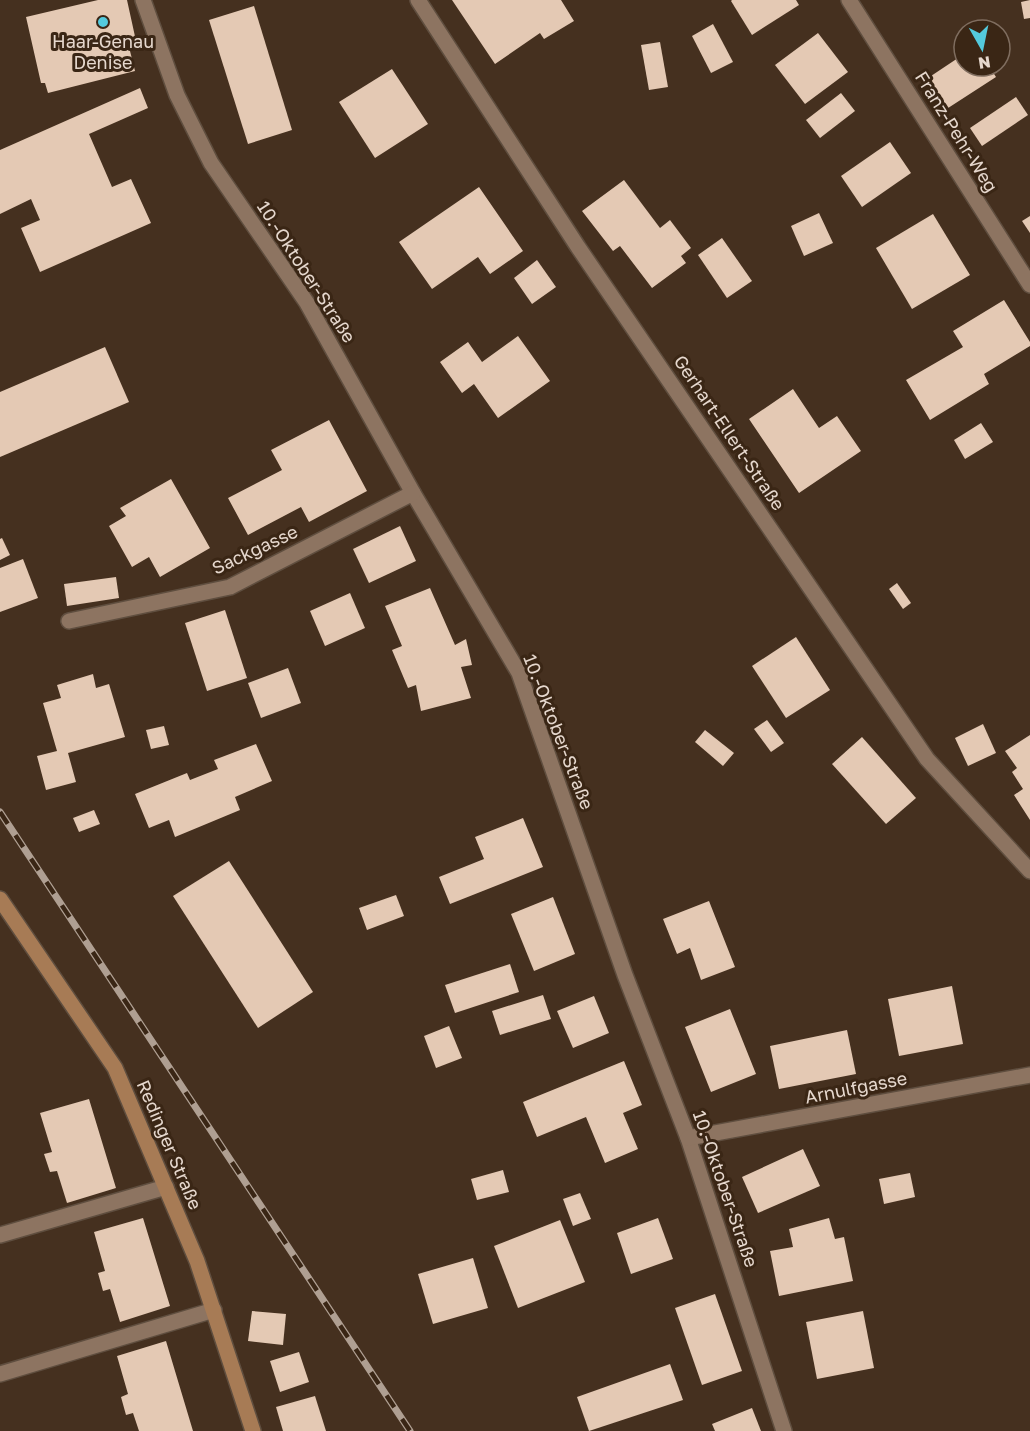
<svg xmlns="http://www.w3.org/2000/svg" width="1030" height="1431" font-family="'Golos Text',sans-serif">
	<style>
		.building { fill: #e4c9b4 }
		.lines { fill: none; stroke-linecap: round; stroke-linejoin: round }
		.lane-casing { stroke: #5f4e3f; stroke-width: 18 }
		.street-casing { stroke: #5f4e3f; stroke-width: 18 }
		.secondary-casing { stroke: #5f4e3f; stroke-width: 18 }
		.lane { stroke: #8d7461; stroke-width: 15 }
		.street { stroke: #8d7461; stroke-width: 15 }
		.secondary { stroke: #a77b55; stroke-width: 15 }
		.rail-casing { stroke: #af9f92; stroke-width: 7 }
		.rail { stroke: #3a2615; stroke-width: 4.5; stroke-dasharray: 14; stroke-linecap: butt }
		.poi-dot { fill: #54cadd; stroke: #3a2615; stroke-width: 2 }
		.labels { text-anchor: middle; stroke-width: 6; stroke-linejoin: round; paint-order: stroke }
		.poi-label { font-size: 18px; fill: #e6d8ce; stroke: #3a2615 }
		.street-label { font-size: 18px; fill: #e6d8ce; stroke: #3a2615 }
	</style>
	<rect width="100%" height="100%" fill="#45301f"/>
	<!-- building -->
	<g class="building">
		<path d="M98,0H127L136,41L128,43L135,71L48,93L45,83H41L26,17Z"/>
		<path d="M452,0H561L574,21L544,39L540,33L495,64Z"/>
		<path d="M732,0H796L799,5L752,35L731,1Z"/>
		<path d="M1030,0V18L1024,19L1021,2Z"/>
		<path d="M254,6L292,130L248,144L209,20Z"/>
		<path d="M713,24L733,62L711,73L692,36Z"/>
		<path d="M818,33L848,72L805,104L775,65Z"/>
		<path d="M660,42L668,87L649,90L641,45Z"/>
		<path d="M964,54V66H989L996,77L945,110L925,80Z"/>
		<path d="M392,69L428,124L375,158L339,102Z"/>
		<path d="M140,88L148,108L89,134L112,187L131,179L151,223L40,272L21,228L40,220L31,199L0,214V150Z"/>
		<path d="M841,93L855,111L820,138L806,120Z"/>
		<path d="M1016,97L1028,115L982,146L970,128Z"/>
		<path d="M890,142L911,173L862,207L841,176Z"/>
		<path d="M624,180L660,228L670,220L691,248L681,256L686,263L652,288L620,246L613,251L582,211Z"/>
		<path d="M479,187L523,251L490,274L478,257L432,289L399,242Z"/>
		<path d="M819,213L833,243L804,256L791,226Z"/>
		<path d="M933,214L970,275L912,309L876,248Z"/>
		<path d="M1030,216V233L1022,221Z"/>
		<path d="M722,238L752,281L727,298L698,255Z"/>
		<path d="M537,260L556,287L532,304L514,278Z"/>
		<path d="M1004,300L1030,342V346L984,374L989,384L930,420L906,380L963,347L953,331Z"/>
		<path d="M518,336L550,381L498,418L474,384L462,393L440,362L468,342L482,362Z"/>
		<path d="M105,347L129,402L0,457V392Z"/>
		<path d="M793,389L819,428L837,416L861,451L799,493L749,419Z"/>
		<path d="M329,420L367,491L309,522L301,507L248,535L228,498L282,470L271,450Z"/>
		<path d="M981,423L993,442L965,459L954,440Z"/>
		<path d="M171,479L210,548L160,577L149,557L132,567L109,526L126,516L120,508Z"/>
		<path d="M400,526L416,561L369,583L353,549Z"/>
		<path d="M2,538L10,555L0,560V539Z"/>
		<path d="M23,559L38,598L0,612V568Z"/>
		<path d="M116,577L119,598L67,606L64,584Z"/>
		<path d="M897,583L911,603L903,609L889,589Z"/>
		<path d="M430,588L455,645L466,639L472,665L461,667L471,698L421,711L416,685L408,688L392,650L402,646L385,606Z"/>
		<path d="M350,593L365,628L325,646L310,611Z"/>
		<path d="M225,610L247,678L207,691L185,623Z"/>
		<path d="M796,637L830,690L786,718L752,666Z"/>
		<path d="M288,668L301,703L261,718L248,683Z"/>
		<path d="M93,674L96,688L109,684L125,737L68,753L76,782L46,790L37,756L57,751L43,703L61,698L57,685Z"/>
		<path d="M767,720L784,743L771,752L754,729Z"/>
		<path d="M983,724L996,753L968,766L955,738Z"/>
		<path d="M164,726L169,745L151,749L146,730Z"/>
		<path d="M705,730L734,753L723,766L695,742Z"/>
		<path d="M1030,735V820L1014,795L1023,789L1012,772L1017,768L1005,751Z"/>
		<path d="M862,737L916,798L886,824L832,764Z"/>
		<path d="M256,744L272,781L235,797L240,810L175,837L169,820L149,828L135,794L187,773L190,780L218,769L214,760Z"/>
		<path d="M94,810L100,824L79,832L73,818Z"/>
		<path d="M523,818L543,867L450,904L439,877L484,859L475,837Z"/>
		<path d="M229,861L313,992L258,1028L173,896Z"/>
		<path d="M396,895L404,916L367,930L359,908Z"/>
		<path d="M553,897L575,954L534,971L511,914Z"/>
		<path d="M709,901L735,967L701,980L690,948L677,954L663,919Z"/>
		<path d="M510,964L519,992L455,1013L445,985Z"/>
		<path d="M952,986L963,1044L899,1056L888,999Z"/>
		<path d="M543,995L551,1019L500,1035L492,1011Z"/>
		<path d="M594,996L609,1033L573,1048L557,1011Z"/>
		<path d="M730,1009L756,1074L711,1092L685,1027Z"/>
		<path d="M449,1026L462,1058L436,1068L424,1036Z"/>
		<path d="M847,1030L856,1074L779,1089L770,1046Z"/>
		<path d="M624,1061L642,1105L623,1113L638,1149L605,1163L586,1117L537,1137L523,1102Z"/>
		<path d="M89,1099L116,1188L67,1203L57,1171L50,1172L44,1154L52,1152L40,1113Z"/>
		<path d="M803,1149L820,1186L758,1213L742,1177Z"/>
		<path d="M503,1170L509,1192L477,1200L471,1179Z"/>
		<path d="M910,1173L915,1197L884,1204L879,1179Z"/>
		<path d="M580,1193L591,1219L573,1226L563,1199Z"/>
		<path d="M143,1218L170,1306L120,1322L110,1289L103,1291L98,1273L105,1271L94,1232Z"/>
		<path d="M658,1218L673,1259L631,1274L617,1233Z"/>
		<path d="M829,1218L835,1239L844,1237L853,1281L779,1296L770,1251L793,1247L789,1229Z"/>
		<path d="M560,1220L585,1282L518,1308L494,1246Z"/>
		<path d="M473,1258L488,1308L433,1324L418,1274Z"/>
		<path d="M715,1294L742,1371L702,1385L675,1308Z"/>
		<path d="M252,1311L286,1314L283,1345L248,1341Z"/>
		<path d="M863,1311L874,1368L817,1379L806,1322Z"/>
		<path d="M166,1341L193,1431H139L133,1413L126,1415L121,1397L128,1394L117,1356Z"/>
		<path d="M299,1352L309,1382L280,1392L270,1361Z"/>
		<path d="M670,1364L683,1400L589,1431L577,1397Z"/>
		<path d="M315,1396L326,1431H283L276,1407Z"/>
		<path d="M752,1408L761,1431H715L712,1424Z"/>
	</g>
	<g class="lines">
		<!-- lane casing -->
		<g class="lane-casing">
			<g id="lane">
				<path d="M0,1235L166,1187"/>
				<path d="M0,1374L214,1310"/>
			</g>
		</g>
		<!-- street casing -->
		<g class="street-casing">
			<g id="street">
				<path d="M143,0L177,95L211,163L307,303L413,493L519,673L625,975L688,1138L784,1431"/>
				<path d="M418,0L578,247L927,759L1030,871"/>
				<path d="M849,0L1030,285"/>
				<path d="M69,621L230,587L413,493"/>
				<path d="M688,1138L1030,1075"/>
			</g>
		</g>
		<!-- secondary casing -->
		<g class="secondary-casing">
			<path id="secondary" d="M0,899L115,1068L197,1261L253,1431"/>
		</g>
		<!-- lane -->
		<use href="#lane" class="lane"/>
		<!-- street -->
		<use href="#street" class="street"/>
		<!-- secondary -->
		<use href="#secondary" class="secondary"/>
		<!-- rail casing -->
		<g class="rail-casing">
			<path id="rail" d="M0,812L410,1431"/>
		</g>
		<!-- rail -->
		<use href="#rail" class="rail"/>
	</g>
	<!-- markers -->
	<circle class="poi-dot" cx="103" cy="22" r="6"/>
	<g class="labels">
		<!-- poi labels -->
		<g class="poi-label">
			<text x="103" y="48">Haar-Genau<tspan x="103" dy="21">Denise</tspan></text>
		</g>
		<!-- street labels -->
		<g class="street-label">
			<text transform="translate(956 132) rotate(58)" y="6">Franz-Pehr-Weg</text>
			<text transform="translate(306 272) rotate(57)" y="6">10.-Oktober-Straße</text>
			<text transform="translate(729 433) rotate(56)" y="6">Gerhart-Ellert-Straße</text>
			<text transform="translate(255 550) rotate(-25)" y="6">Sackgasse</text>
			<text transform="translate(558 732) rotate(69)" y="6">10.-Oktober-Straße</text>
			<text transform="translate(856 1088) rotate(-11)" y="6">Arnulfgasse</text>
			<text transform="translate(169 1145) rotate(67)" y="6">Redinger Straße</text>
			<text transform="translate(725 1189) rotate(71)" y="6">10.-Oktober-Straße</text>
		</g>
	</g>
	<!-- north arrow -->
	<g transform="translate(982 48) rotate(171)"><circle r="28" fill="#3a2615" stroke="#7f6d5f" stroke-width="1.5"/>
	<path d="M0-4.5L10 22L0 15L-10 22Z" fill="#54cadd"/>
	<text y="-9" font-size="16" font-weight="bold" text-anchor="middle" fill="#e6d8ce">N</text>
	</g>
</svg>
